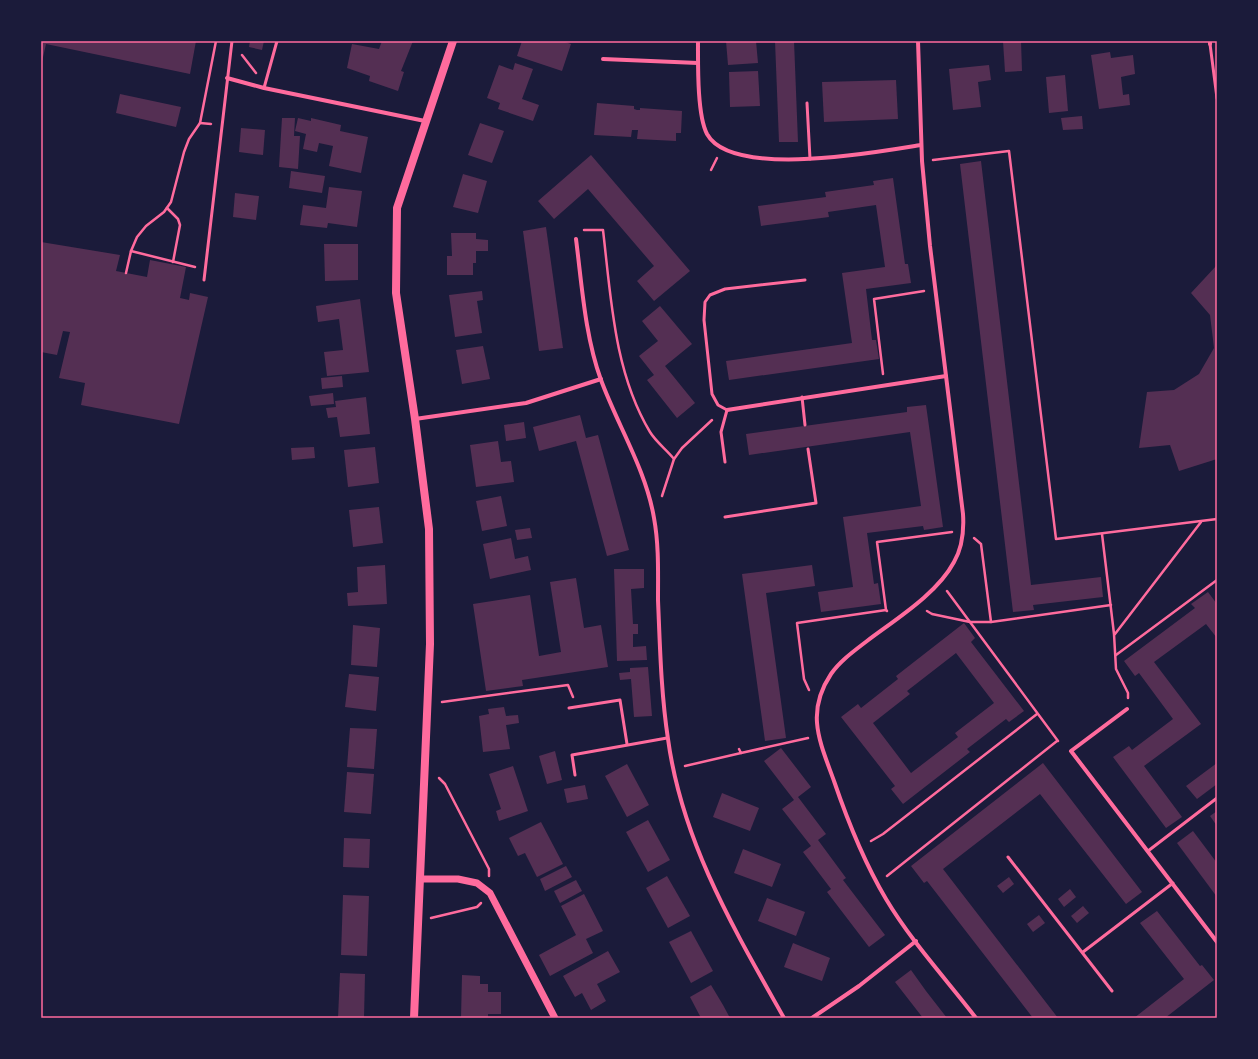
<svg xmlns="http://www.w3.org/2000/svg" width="1258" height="1059" font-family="Inter,sans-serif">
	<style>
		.building { fill: #542f53; fill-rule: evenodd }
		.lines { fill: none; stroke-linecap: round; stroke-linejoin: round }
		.path { stroke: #ff6b9d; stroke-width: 2.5 }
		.service { stroke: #ff6b9d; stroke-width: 3 }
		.minor { stroke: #ff6b9d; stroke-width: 4 }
		.tertiary { stroke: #ff6b9d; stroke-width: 7 }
		.secondary { stroke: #ff6b9d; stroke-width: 8 }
		.neatline { fill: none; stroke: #ff6b9d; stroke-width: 1.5 }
	</style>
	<rect width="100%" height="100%" fill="#1b1b3a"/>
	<!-- building -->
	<g class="building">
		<path d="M41,41H196L190,74L46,44L41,66Z"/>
		<path d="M250,41H264L262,50L249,47Z"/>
		<path d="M382,41H413L401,71L404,72L398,91L369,81L370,76L347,68L352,44L379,49Z"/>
		<path d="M522,41H562L571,44L562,71L517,56Z"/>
		<path d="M726,41H756L758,63L728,65Z"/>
		<path d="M775,41H794L798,142H779Z"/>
		<path d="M1003,41H1021L1022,71L1005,72Z"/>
		<path d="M1110,52L1111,58L1133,55L1135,74L1121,77L1123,95L1129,94L1130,105L1099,109L1091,55Z"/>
		<path d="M515,63L533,69L522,99L539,105L533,121L498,109L500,103L487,98L499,65L513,70Z"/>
		<path d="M989,65L991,80L978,82L981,107L953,110L949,69Z"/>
		<path d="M758,71L760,106L730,107L729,72Z"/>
		<path d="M1065,75L1068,111L1049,113L1046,77Z"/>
		<path d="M896,80L898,119L824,122L822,82Z"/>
		<path d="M120,94L181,107L176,127L116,113Z"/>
		<path d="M597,103L634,106V109L637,110H640V108L682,111L681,133H676V141L637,139L638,130H632L631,137L594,135Z"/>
		<path d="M1082,116L1083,129L1063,130L1061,118Z"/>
		<path d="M282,118H295L294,136H300L298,169L279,167Z"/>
		<path d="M298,118L311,121V118L341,125L340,131L368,137L361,173L329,166L333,146L319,143L317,152L303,149L306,134L295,131Z"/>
		<path d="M480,123L504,131L492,163L468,155Z"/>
		<path d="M241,128L265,130L263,155L239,152Z"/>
		<path d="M591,155L690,271L654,301L637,281L654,266L588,189L554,219L538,201Z"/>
		<path d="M981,161L1031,585L1101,577L1103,597L1033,605L1034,610L1013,612L960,164Z"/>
		<path d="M291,171L325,176L322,193L289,188Z"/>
		<path d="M463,174L487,181L478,213L453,207Z"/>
		<path d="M893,178L905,264H908L911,283L866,289L872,340H876L879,359L729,380L726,361L852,343L842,273L885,267L876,205L828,212L829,217L761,226L758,206L826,197L825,192L874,185L873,181Z"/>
		<path d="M329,187L362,191L357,227L328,223L327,228L300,225L303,205L326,208Z"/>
		<path d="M235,193L259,196L256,220L233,217Z"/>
		<path d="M546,227L563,348L539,351L523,231Z"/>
		<path d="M451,233H476V239L488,240V251H476V263H473V275H447V256H452Z"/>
		<path d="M41,242L120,255L116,271L147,277L150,260L186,267L180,298L189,300L190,293L208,297L179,424L81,405L85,383L59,378L70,332L63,331L57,355L41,352Z"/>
		<path d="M324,244H358V280L325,281Z"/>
		<path d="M1217,265V459L1179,471L1170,445L1139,448L1147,392L1174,390L1199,374L1214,348L1210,315L1191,293Z"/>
		<path d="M482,291L483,300L477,301L482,333L455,337L449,295Z"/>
		<path d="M360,299L369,372L327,376L324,352L343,350L339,319L318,322L316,306Z"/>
		<path d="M660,306L692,344L665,366L695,403L677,418L647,380L654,375L639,356L658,341L642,321Z"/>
		<path d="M483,346L490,379L462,384L456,350Z"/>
		<path d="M342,376L343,387L322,389L321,378Z"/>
		<path d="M333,393L334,404L311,406L309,396Z"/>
		<path d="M366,397L370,434L340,437L337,417L328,418L326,408L336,407L335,401Z"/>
		<path d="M926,405L943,527L924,530L923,526L867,533L874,584L878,583L881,604L821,612L818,592L853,587L843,517L921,506L910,432L749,455L746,434L907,412V407Z"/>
		<path d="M580,415L586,438L598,435L629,550L607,556L576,441L539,451L533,427Z"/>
		<path d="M524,422L526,438L506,441L504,425Z"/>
		<path d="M498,441L501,462L511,461L514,482L476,487L470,445Z"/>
		<path d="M314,447L315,458L292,460L291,448Z"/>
		<path d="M375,447L379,483L348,487L344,450Z"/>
		<path d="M501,496L507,526L482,531L476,501Z"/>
		<path d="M379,507L383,543L353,547L349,510Z"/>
		<path d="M530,528L532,538L517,540L515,530Z"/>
		<path d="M511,538L515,559L528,556L531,570L490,579L483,544Z"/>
		<path d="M385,565L387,604L348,606L347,593L358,592L357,567Z"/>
		<path d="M812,565L815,586L766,593L786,738L765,741L742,574Z"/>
		<path d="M614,569H644V588L631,589L633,624H638V634H633V647L646,646L647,660L617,661Z"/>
		<path d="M576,578L584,628L601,625L608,667L522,680L523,686L486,691L473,604L530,595L539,656L561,652L550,582Z"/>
		<path d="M1208,592L1217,604V638L1206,624L1154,662L1201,724L1144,766L1182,817L1166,828L1113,757L1129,746L1132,750L1173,719L1139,673L1135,676L1124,661L1195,608L1191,604Z"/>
		<path d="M964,623L975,638L971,642L1024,711L1009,722L1006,719L967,749L970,752L903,804L891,789L895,786L841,717L858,704L861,708L898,679L896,676ZM956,653L994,703L955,733L958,737L911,773L873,723L910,694L907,691Z"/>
		<path d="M353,625L380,628L377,667L351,665Z"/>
		<path d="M648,667L652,716L634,717L631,679L620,680L619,673L630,672V668Z"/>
		<path d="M349,674L379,677L376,711L345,707Z"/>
		<path d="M504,707L506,716L518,715L519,723L506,725L510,749L483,752L479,716L489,714L488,709Z"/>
		<path d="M350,728L377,729L374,769L347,767Z"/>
		<path d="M781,748L811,787L798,797L826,834L818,840L846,878L843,880L885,935L869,947L827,892L831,889L803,852L811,846L782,809L794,800L764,761Z"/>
		<path d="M555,751L562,780L547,784L539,756Z"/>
		<path d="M1043,763L1142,892L1126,904L1040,794L943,869L1058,1018H1033L927,881L924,883L911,866Z"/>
		<path d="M1217,763V784L1197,799L1186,786Z"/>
		<path d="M627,764L649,805L627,817L605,776Z"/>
		<path d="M513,766L528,811L499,821L496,811L501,809L489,774Z"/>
		<path d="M347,772L374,774L371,814L344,812Z"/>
		<path d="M585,785L588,799L567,803L564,789Z"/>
		<path d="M722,793L759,808L750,831L713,817Z"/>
		<path d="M1217,811V826L1210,816Z"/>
		<path d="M648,820L670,860L648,872L626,832Z"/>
		<path d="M541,822L563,864L537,877L525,853L518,856L509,838Z"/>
		<path d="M1193,831L1217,863V897L1177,843Z"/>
		<path d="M344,838L370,839L369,868L343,867Z"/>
		<path d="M743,849L781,864L772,887L734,873Z"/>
		<path d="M566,866L572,877L545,891L540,879Z"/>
		<path d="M667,876L690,916L668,928L646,888Z"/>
		<path d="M1009,877L1014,884L1003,893L997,886Z"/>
		<path d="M576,880L582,891L560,903L554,891Z"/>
		<path d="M1070,889L1076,897L1064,907L1058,899Z"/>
		<path d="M584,894L603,931L586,939L593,953L550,976L539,955L576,935L561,906Z"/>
		<path d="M343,895L369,896L367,956L341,955Z"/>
		<path d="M767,898L805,912L796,936L758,921Z"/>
		<path d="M1083,906L1089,913L1077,923L1071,916Z"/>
		<path d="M1157,911L1200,966L1202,965L1214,980L1165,1018H1134L1184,979L1140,923Z"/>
		<path d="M1039,915L1045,923L1033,932L1027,924Z"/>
		<path d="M691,931L713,971L691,983L669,942Z"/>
		<path d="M793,943L830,958L822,981L784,967Z"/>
		<path d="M608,951L620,972L597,984L606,1001L591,1010L582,993L575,997L563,976Z"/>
		<path d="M911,970L926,991L947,1018H923L895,982Z"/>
		<path d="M340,973L365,974L364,1018H338Z"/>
		<path d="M462,975L480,976V984H488V992H501V1014H488V1018H461Z"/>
		<path d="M711,985L723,1005L730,1018H701L690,997Z"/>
	</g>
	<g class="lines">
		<!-- path -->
		<g class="path">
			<path d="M242,55L256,73"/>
			<path d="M200,123L211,124"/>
			<path d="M933,160L1009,151L1056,539L1217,519"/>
			<path d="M711,170L717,158"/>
			<path d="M167,208L178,219L180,225L173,262"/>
			<path d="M584,230H603C611,298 614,372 650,432C656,442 667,450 674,459"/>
			<path d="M131,251L195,267"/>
			<path d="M126,273L131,251L137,237L146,226L164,212L171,202L184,152L189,139L200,123L216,41"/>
			<path d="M883,374L874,299L924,291"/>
			<path d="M662,496L674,459L682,448L712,420"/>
			<path d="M1102,534L1114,634L1116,669L1128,693V698"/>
			<path d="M974,538L981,544L991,622"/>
			<path d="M947,591L1058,741"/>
			<path d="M886,610L877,542L952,532"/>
			<path d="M927,611L932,614L970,622H991L1111,605"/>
			<path d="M1115,634L1201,522"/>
			<path d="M1116,655L1217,580"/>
			<path d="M809,690L804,679L797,623L886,610L887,611"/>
			<path d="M442,702L568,685L573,697"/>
			<path d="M739,749L741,753L808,738"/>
			<path d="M685,766L741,753"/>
			<path d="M439,778L445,784L489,869V876"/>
			<path d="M871,841L883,834L1037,714"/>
			<path d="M887,876L1057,741"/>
			<path d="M431,918L477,907L481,903"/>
		</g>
		<!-- service -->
		<g class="service">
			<path d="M1210,44L1217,98"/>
			<path d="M264,88L277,41"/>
			<path d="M807,103L810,159"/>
			<path d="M204,280L232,41"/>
			<path d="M802,397L805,425"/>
			<path d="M725,462L721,432L727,410L718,405L712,394L704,320L705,302L710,295L725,289L805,280"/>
			<path d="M725,517L816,503L808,449"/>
			<path d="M569,708L620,700L627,744"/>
			<path d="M575,775L572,755L667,738"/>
			<path d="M1148,851L1217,798"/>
			<path d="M1008,857L1112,991"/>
			<path d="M1083,952L1173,883"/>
		</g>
		<!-- minor -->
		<g class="minor">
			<path d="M698,41C698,64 697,115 707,134C732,179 877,152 921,145"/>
			<path d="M918,41L922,161L930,246L963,514C964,529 962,548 954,562C937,594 896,619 867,641C854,651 840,661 831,674C805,713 820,742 834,781C848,822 864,862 886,899C911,941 946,979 976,1018"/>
			<path d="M1210,41V44"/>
			<path d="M603,59L698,63"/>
			<path d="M227,78L264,88L425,121"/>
			<path d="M576,239C582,286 585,336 601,380C618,426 646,470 654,518C659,545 658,573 658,600C660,647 661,693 668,739C682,842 734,929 784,1018"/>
			<path d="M727,410L946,376"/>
			<path d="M415,419L526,403L601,379"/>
			<path d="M1127,709L1071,751L1217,942"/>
			<path d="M812,1018L859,986L916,941"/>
		</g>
		<!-- tertiary -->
		<path class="tertiary" d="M420,879H458L477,883L490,893L555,1018"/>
		<!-- secondary -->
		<path class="secondary" d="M414,1018L430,644L429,529L415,419L396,293L397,208L453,41"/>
	</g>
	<!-- border -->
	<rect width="1258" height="1059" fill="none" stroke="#1b1b3a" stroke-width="84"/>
	<rect x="42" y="42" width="1174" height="975" class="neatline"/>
</svg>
